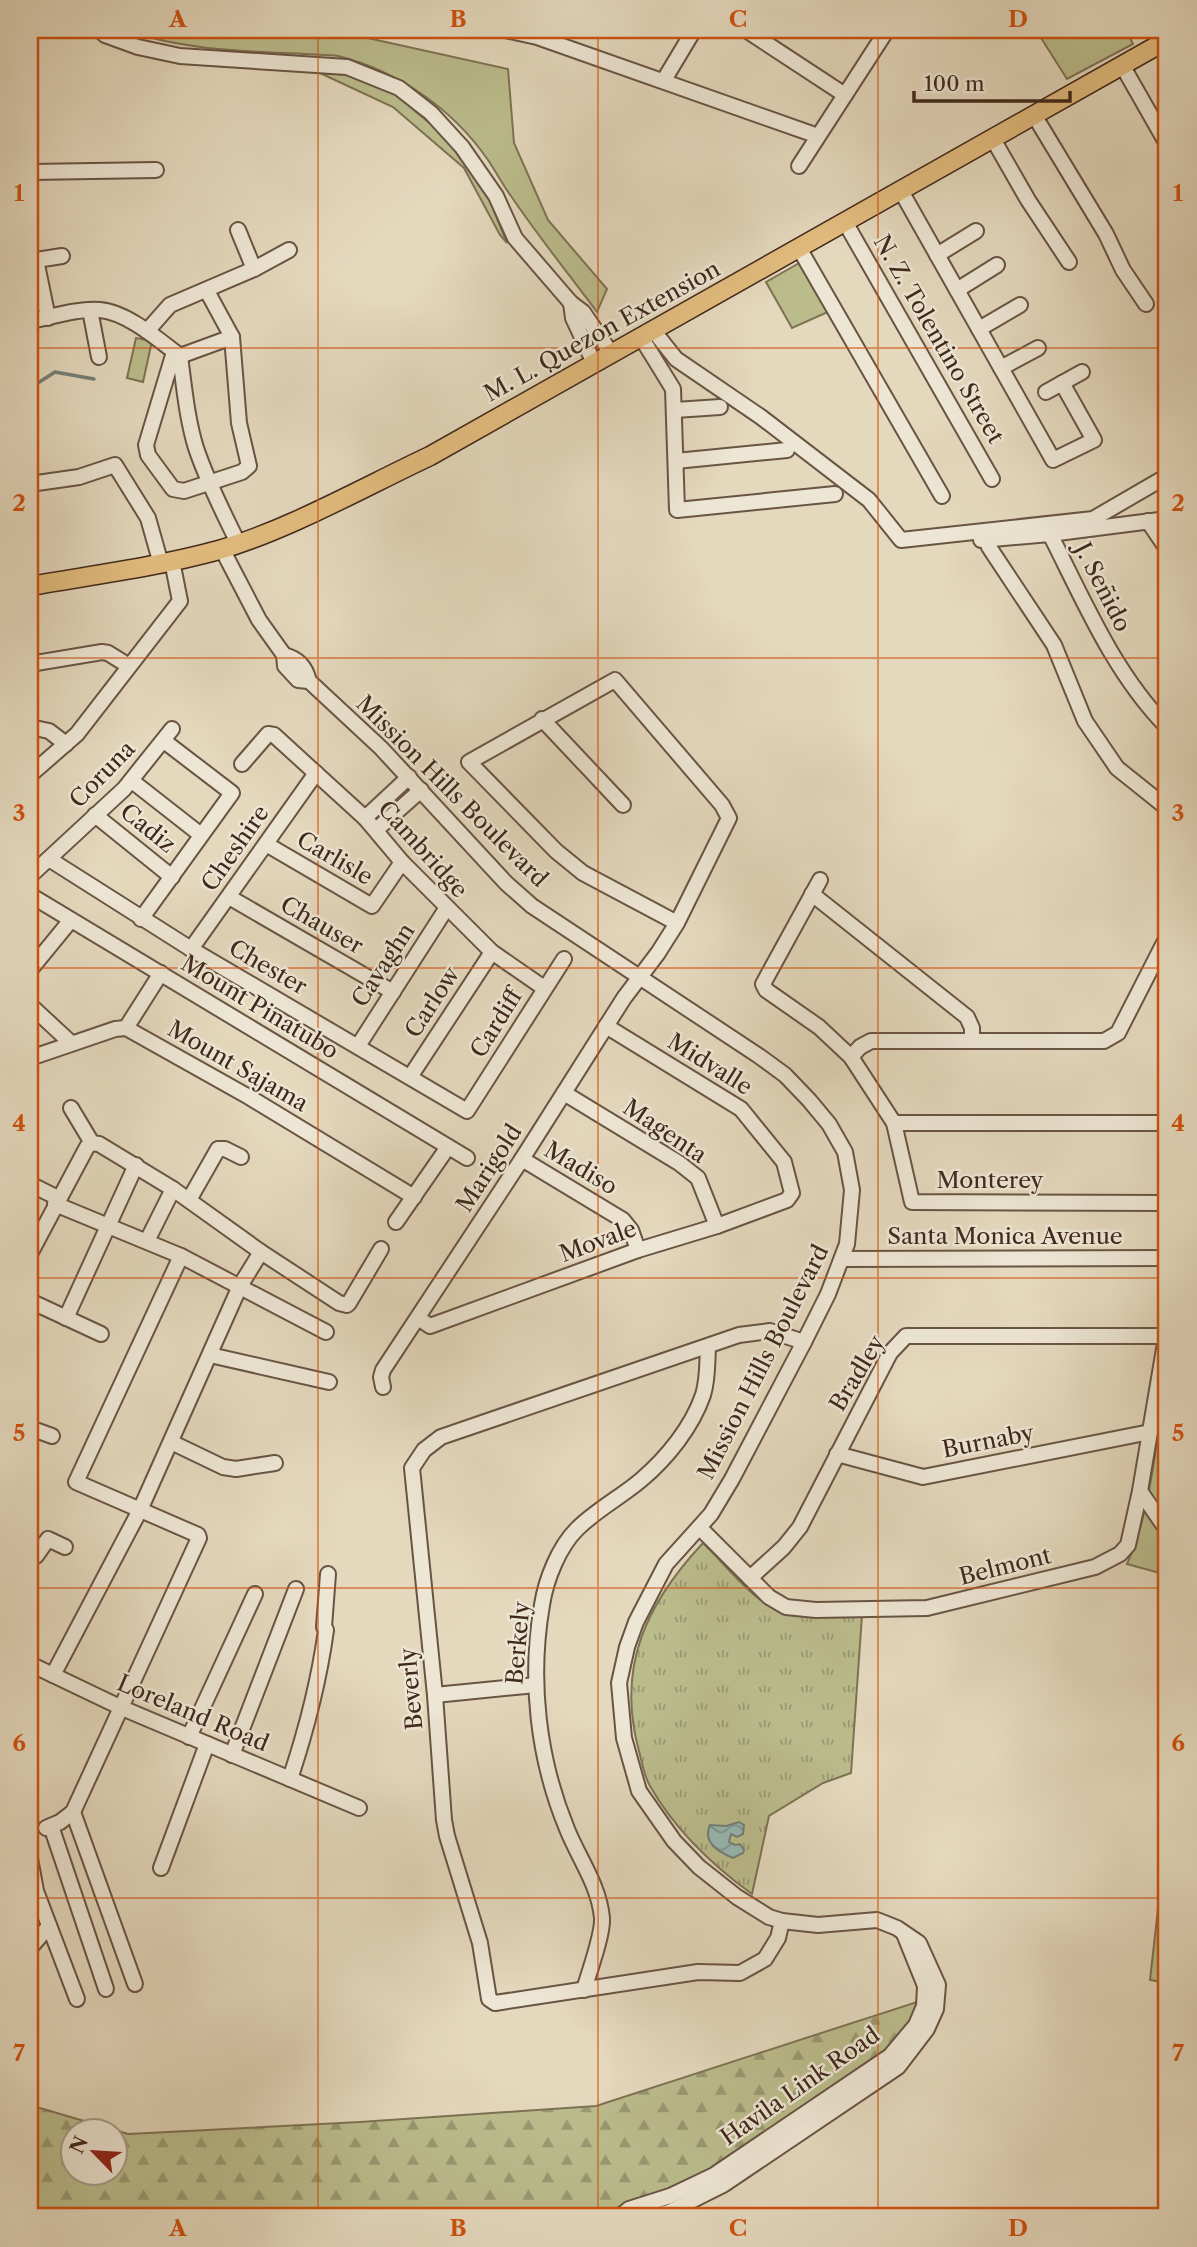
<svg xmlns="http://www.w3.org/2000/svg" width="1197" height="2247" font-family="'Libre Caslon Text',serif">
	<style>
		.grass { fill: #bbbc8c; stroke: #7e7254; stroke-width: 2 }
		.forest { fill: url(#forest-firs); stroke: #7e7254; stroke-width: 2; fill-rule: evenodd }
		.park { fill: url(#park-tufts); stroke: #7e7254; stroke-width: 2 }
		.water { fill: url(#water-waves); stroke: #747f78; stroke-width: 2 }
		.lines { fill: none; stroke-linecap: round; stroke-linejoin: round }
		.stream { stroke: #747f78; stroke-width: 3.5 }
		.minor-casing { stroke: #695444; stroke-width: 18 }
		.major-casing { stroke: #40281c; stroke-width: 21 }
		.minor { stroke: #ede6d4; stroke-width: 14 }
		.major { stroke: #e2bc7e; stroke-width: 18 }
		.grid { fill: none; stroke: #cf520e; stroke-width: 2; stroke-opacity: 0.55 }
		.labels { text-anchor: middle; stroke-width: 5; stroke-linejoin: round; paint-order: stroke }
		.street-label { font-size: 23px; fill: #40281c; stroke: #ede6d4 }
		.neatline { fill: none; stroke: #cf520e; stroke-width: 2.5 }
		.grid-label { font-size: 23px; text-anchor: middle; font-weight: bold; fill: #cf520e }
	</style>
	<defs>
		<pattern id="forest-firs" width="22" height="20" patternUnits="userSpaceOnUse" patternTransform="scale(1.75)"><rect width="22" height="20" fill="#bbbc8c"/><path d="M5 1l3.5 6h-7zM16 11l3.5 6h-7z" fill="#999972"/></pattern>
		<pattern id="park-tufts" width="24" height="20" patternUnits="userSpaceOnUse" patternTransform="scale(1.75)"><rect width="24" height="20" fill="#bbbc8c"/><path d="M3 7l-1-3M5 7V3M7 7l1-3M15 17l-1-3M17 17v-4M19 17l1-3" fill="none" stroke="#999972"/></pattern>
		<pattern id="water-waves" width="16" height="10" patternUnits="userSpaceOnUse" patternTransform="scale(1.75)"><rect width="16" height="10" fill="#96b9b5"/><path d="M0 5q4-4 8 0t8 0" fill="none" stroke="#7c9692"/></pattern>
	</defs>
	<rect width="100%" height="100%" fill="#e4d8bd"/>
	<filter id="stains"><feTurbulence type="fractalNoise" baseFrequency=".00286" numOctaves="4"/><feColorMatrix values="0 0 0 0 .2 0 0 0 0 .09 0 0 0 0 .02 0 0 0 .5 -.17"/></filter>
	<radialGradient id="worn" r=".72"><stop offset=".6" stop-color="#630" stop-opacity="0"/><stop offset="1" stop-color="#630" stop-opacity=".3"/></radialGradient>
	<!-- grass -->
	<g class="grass">
		<path d="M126,30H285L345,33L508,69L514,143L548,220L607,289L597,312C568,273 538,236 511,196C503,185 496,172 488,160C453,109 398,71 338,56C269,51 192,54 126,30Z"/>
		<path d="M1036,30H1130L1127,32L1133,44L1067,79Z"/>
		<path d="M320,73L351,75L391,91L450,140L479,174L507,243L500,235L464,168L393,107Z"/>
		<path d="M801,262L830,311L792,328L766,282Z"/>
		<path d="M136,338L152,341L143,382L127,378Z"/>
		<path d="M1167,1372V1575L1127,1564C1152,1510 1157,1432 1167,1372Z"/>
		<path d="M1167,1829V1983L1150,1980Z"/>
	</g>
	<!-- forest -->
	<path class="forest" d="M920,2001L912,2023L885,2056L688,2184L614,2209L604,2217H30V2105L128,2134L360,2122L596,2106ZM74,2132H116V2174H74Z"/>
	<!-- park -->
	<path class="park" d="M703,1543C722,1561 752,1599 775,1609C799,1621 835,1615 862,1615L851,1773L823,1783L769,1816L752,1894C712,1865 675,1830 650,1786C644,1776 642,1762 639,1751C616,1667 646,1604 703,1543Z"/>
	<!-- water -->
	<path class="water" d="M739,1822L744,1825L743,1834L737,1837L731,1834L729,1842L735,1845L740,1844L744,1850L743,1853L733,1858C719,1852 702,1843 710,1825L726,1826Z"/>
	<g class="lines">
		<!-- stream -->
		<path class="stream" d="M30,388L55,372L94,379"/>
		<!-- minor casing -->
		<g class="minor-casing">
			<g id="minor">
				<path d="M100,30L105,35L138,47L180,56L347,67L399,88L431,113L462,147L496,196L515,238L571,303L583,312L611,353"/>
				<path d="M505,30L537,37L818,136"/>
				<path d="M746,30L845,95"/>
				<path d="M1122,65L1167,144"/>
				<path d="M664,80L694,30"/>
				<path d="M1034,115L1106,234L1123,270L1146,304"/>
				<path d="M993,139L1028,200L1069,262"/>
				<path d="M799,166L887,30"/>
				<path d="M30,172L156,170"/>
				<path d="M901,191L1053,460L1094,440L1062,383"/>
				<path d="M845,222L992,479"/>
				<path d="M238,230L254,269"/>
				<path d="M799,248L942,496"/>
				<path d="M937,255L976,231"/>
				<path d="M36,260L48,318"/>
				<path d="M30,261L62,256"/>
				<path d="M957,290L997,265"/>
				<path d="M571,303L573,318L594,363"/>
				<path d="M90,310L99,357"/>
				<path d="M30,321C52,317 78,308 100,310C127,312 160,341 180,356C184,386 187,419 196,448C207,481 223,512 238,543"/>
				<path d="M979,329L1020,305"/>
				<path d="M653,330L676,359L761,417L869,500L901,540L1093,519L1167,476"/>
				<path d="M147,331L170,305L254,269L289,250"/>
				<path d="M641,337L673,389L677,510L835,494"/>
				<path d="M174,352L146,445L148,455L173,489L184,491L242,472L249,466L239,423L232,337L207,291"/>
				<path d="M180,356L232,337"/>
				<path d="M1001,368L1038,348"/>
				<path d="M1046,392L1082,372"/>
				<path d="M675,410L720,407"/>
				<path d="M676,461L787,450"/>
				<path d="M30,484L79,477L115,465L148,518L161,564"/>
				<path d="M1148,521L1167,549"/>
				<path d="M1050,534C1084,601 1114,673 1167,727"/>
				<path d="M981,540L1050,534L1167,519"/>
				<path d="M987,540L989,547L1054,645L1085,721L1117,768L1167,808"/>
				<path d="M222,549L259,620L284,655L285,666L298,680L309,681"/>
				<path d="M284,655C298,659 305,666 309,681L381,748L506,883L532,906L759,1056L785,1075L809,1100L829,1124L845,1152L852,1190L847,1244L828,1294L804,1342L732,1479L711,1514L666,1564L636,1622L627,1647L619,1683L624,1738L639,1791L674,1841L699,1867L737,1897L769,1917L782,1921L818,1925L877,1920L897,1928L919,1943L938,1985L936,2009L927,2029L898,2067L723,2185L669,2212L647,2217"/>
				<path d="M30,664L102,652L108,653L129,666"/>
				<path d="M542,719L623,805"/>
				<path d="M30,727L49,731L66,744"/>
				<path d="M242,764L268,734L274,735L365,818L402,862L492,952L544,988"/>
				<path d="M30,775L77,734L180,601L172,561"/>
				<path d="M132,781L201,835"/>
				<path d="M95,815L172,877"/>
				<path d="M365,818L409,777"/>
				<path d="M376,830L421,790"/>
				<path d="M266,844L372,906L402,862"/>
				<path d="M49,859L191,949L467,1111L564,959"/>
				<path d="M30,876L124,789L172,729"/>
				<path d="M820,880L763,984L766,990L819,1027L851,1057L894,1123L912,1202L1167,1203"/>
				<path d="M812,894L967,1017L972,1028V1041"/>
				<path d="M30,895L467,1158"/>
				<path d="M229,897L393,992"/>
				<path d="M141,919L232,793L164,741"/>
				<path d="M191,949L316,773"/>
				<path d="M30,970L71,920"/>
				<path d="M30,1005L71,1043"/>
				<path d="M126,1028L161,973"/>
				<path d="M358,1046L446,909"/>
				<path d="M851,1057L860,1047L871,1041H1104L1118,1033L1167,937"/>
				<path d="M30,1058L115,1029L126,1028L249,1097L414,1197"/>
				<path d="M410,1077L492,952"/>
				<path d="M564,1093L679,1163L698,1178L717,1226"/>
				<path d="M71,1108L92,1143L99,1144L173,1189L261,1252L339,1303L347,1305L349,1303L381,1249"/>
				<path d="M894,1123H1167"/>
				<path d="M522,1159L623,1220L631,1230L638,1250"/>
				<path d="M30,1184L58,1198"/>
				<path d="M189,1200L218,1149H225L241,1157"/>
				<path d="M55,1204L181,1256L326,1332"/>
				<path d="M396,1222L448,1147"/>
				<path d="M147,1241L173,1189"/>
				<path d="M30,1254L87,1147L92,1143"/>
				<path d="M842,1259L1167,1258"/>
				<path d="M30,1301L101,1334"/>
				<path d="M66,1318L136,1165"/>
				<path d="M418,1318L430,1326L638,1250L717,1226L787,1200L792,1193L784,1162L741,1109L606,1026"/>
				<path d="M210,1355L329,1382"/>
				<path d="M383,1387L381,1377L383,1370L522,1159L624,998L658,953L677,923L729,818L722,805L615,680L469,762L556,851L583,873L677,923"/>
				<path d="M30,1428L52,1436"/>
				<path d="M171,1442L223,1467L236,1469L275,1463"/>
				<path d="M837,1454L923,1477L1150,1432"/>
				<path d="M1140,1491L1167,1530"/>
				<path d="M700,1528L769,1597L786,1607L816,1610L927,1608L1095,1567L1120,1554L1128,1545L1140,1491L1167,1331"/>
				<path d="M30,1558L36,1556L48,1539L65,1547"/>
				<path d="M750,1578L784,1547L800,1527L890,1353L906,1336H1167"/>
				<path d="M30,1664L122,1708L359,1808"/>
				<path d="M53,1675L140,1510L240,1286L261,1252"/>
				<path d="M435,1695L536,1685"/>
				<path d="M189,1737L255,1594"/>
				<path d="M232,1755L296,1589"/>
				<path d="M290,1779C306,1731 319,1681 326,1630L324,1627L328,1574"/>
				<path d="M73,1812L135,1984"/>
				<path d="M51,1826L106,1989"/>
				<path d="M46,1828L60,1822L73,1812L199,1538L198,1535L76,1482L181,1256"/>
				<path d="M30,1858L36,1891L77,1999"/>
				<path d="M161,1868L207,1744"/>
				<path d="M782,1921L778,1938L765,1959L740,1973L698,1972L495,2003L489,1999L480,1943L447,1836L444,1820L435,1695L412,1468L424,1450L441,1437L739,1335L770,1331L804,1342"/>
				<path d="M30,1948L49,1926"/>
				<path d="M584,1990C589,1972 603,1935 602,1918C599,1885 579,1859 567,1829C538,1759 529,1680 542,1605C546,1579 559,1547 577,1529C596,1510 621,1497 641,1480C667,1458 692,1427 703,1395C708,1379 707,1363 708,1347"/>
				<path d="M619,2217L629,2209L670,2196L714,2175L890,2056L916,2025L924,2006L925,1986L904,1934"/>
			</g>
		</g>
		<!-- major casing -->
		<g class="major-casing">
			<path id="major" d="M30,586C93,575 157,567 219,550C288,530 364,487 430,456L1167,40"/>
		</g>
		<!-- minor -->
		<use href="#minor" class="minor"/>
		<!-- major -->
		<use href="#major" class="major"/>
	</g>
	<!-- grid -->
	<path class="grid" d="M318,30V2217M598,30V2217M878,30V2217M30,348H1167M30,658H1167M30,968H1167M30,1278H1167M30,1588H1167M30,1898H1167"/>
	<g class="labels">
		<!-- street labels -->
		<g class="street-label">
			<text transform="translate(602 331) rotate(-29)" y="8">M. L. Quezon Extension</text>
			<text transform="translate(939 339) rotate(60)" y="8">N. Z. Tolentino Street</text>
			<text transform="translate(1103 587) rotate(63)" y="8">J. Señido</text>
			<text transform="translate(102 774) rotate(-46)" y="8">Coruna</text>
			<text transform="translate(452 791) rotate(45)" y="8">Mission Hills Boulevard</text>
			<text transform="translate(148 828) rotate(39)" y="8">Cadiz</text>
			<text transform="translate(235 848) rotate(-55)" y="8">Cheshire</text>
			<text transform="translate(423 849) rotate(48)" y="8">Cambridge</text>
			<text transform="translate(335 858) rotate(30)" y="8">Carlisle</text>
			<text transform="translate(322 925) rotate(30)" y="8">Chauser</text>
			<text transform="translate(383 965) rotate(-57)" y="8">Cavaghn</text>
			<text transform="translate(268 967) rotate(30)" y="8">Chester</text>
			<text transform="translate(432 1002) rotate(-57)" y="8">Carlow</text>
			<text transform="translate(260 1007) rotate(31)" y="8">Mount Pinatubo</text>
			<text transform="translate(496 1023) rotate(-58)" y="8">Cardiff</text>
			<text transform="translate(710 1064) rotate(32)" y="8">Midvalle</text>
			<text transform="translate(238 1066) rotate(30)" y="8">Mount Sajama</text>
			<text transform="translate(665 1131) rotate(34)" y="8">Magenta</text>
			<text transform="translate(489 1168) rotate(-57)" y="8">Marigold</text>
			<text transform="translate(581 1168) rotate(31)" y="8">Madiso</text>
			<text x="990" y="1188">Monterey</text>
			<text x="1005" y="1244">Santa Monica Avenue</text>
			<text transform="translate(598 1241) rotate(-20)" y="8">Movale</text>
			<text transform="translate(763 1362) rotate(-63)" y="8">Mission Hills Boulevard</text>
			<text transform="translate(857 1373) rotate(-59)" y="8">Bradley</text>
			<text transform="translate(988 1441) rotate(-11)" y="8">Burnaby</text>
			<text transform="translate(1005 1566) rotate(-14)" y="8">Belmont</text>
			<text transform="translate(518 1643) rotate(-85)" y="8">Berkely</text>
			<text transform="translate(411 1689) rotate(-95)" y="8">Beverly</text>
			<text transform="translate(193 1713) rotate(23)" y="8">Loreland Road</text>
			<text transform="translate(800 2086) rotate(-35)" y="8">Havila Link Road</text>
		</g>
	</g>
	<!-- margin -->
	<rect width="1197" height="2247" fill="none" stroke="#e4d8bd" stroke-width="77"/>
	<!-- north arrow -->
	<g transform="translate(94 2152) rotate(295)"><circle r="33" fill="#ede6d4" stroke="#a89a8a" stroke-width="2"/>
	<path d="M0-5L12 26L0 18L-12 26Z" fill="#8f2418"/>
	<text y="-10" font-size="19" font-weight="bold" text-anchor="middle" fill="#40281c">N</text>
	</g>
	<!-- scale -->
	<path d="M914 91v10h156v-10" fill="none" stroke="#40281c" stroke-width="3.5"/>
	<text x="924" y="91" font-size="21" fill="#40281c" stroke="#ede6d4" stroke-width="5" paint-order="stroke">100 m</text>
	<rect x="38" y="38" width="1120" height="2170" class="neatline"/>
	<g class="grid-label">
		<text x="178" y="27">A</text>
		<text x="458" y="27">B</text>
		<text x="738" y="27">C</text>
		<text x="1018" y="27">D</text>
		<text x="19" y="201">1</text>
		<text x="1178" y="201">1</text>
		<text x="19" y="511">2</text>
		<text x="1178" y="511">2</text>
		<text x="19" y="821">3</text>
		<text x="1178" y="821">3</text>
		<text x="19" y="1131">4</text>
		<text x="1178" y="1131">4</text>
		<text x="19" y="1441">5</text>
		<text x="1178" y="1441">5</text>
		<text x="19" y="1751">6</text>
		<text x="1178" y="1751">6</text>
		<text x="19" y="2061">7</text>
		<text x="1178" y="2061">7</text>
		<text x="178" y="2236">A</text>
		<text x="458" y="2236">B</text>
		<text x="738" y="2236">C</text>
		<text x="1018" y="2236">D</text>
	</g>
	<rect width="100%" height="100%" filter="url(#stains)"/>
	<rect width="100%" height="100%" fill="url(#worn)"/>
</svg>
